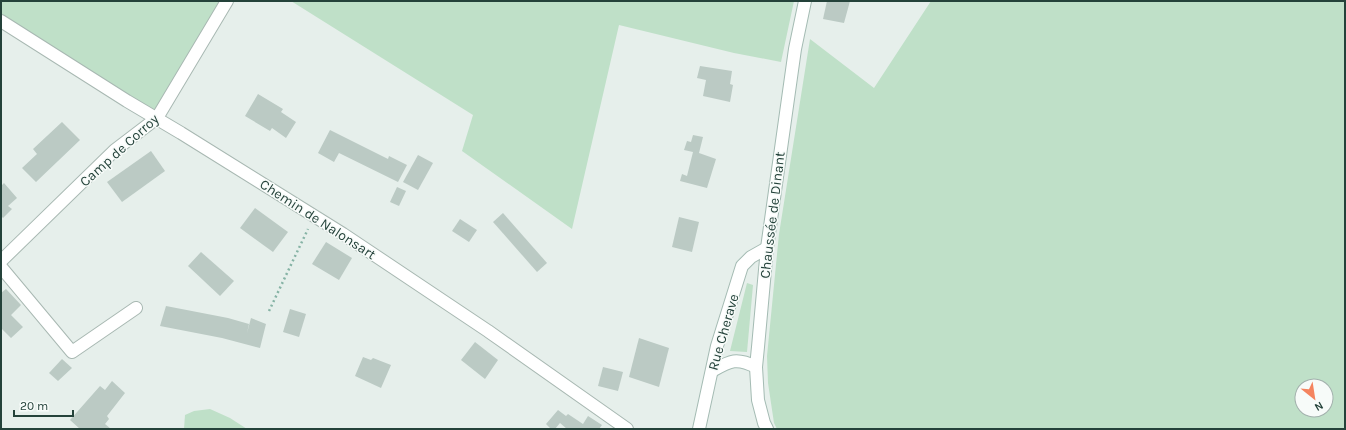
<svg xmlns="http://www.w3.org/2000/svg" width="1346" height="430" font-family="Karla,sans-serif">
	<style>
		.green { fill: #bfe0c8; fill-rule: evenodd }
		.building { fill: #bbcac4 }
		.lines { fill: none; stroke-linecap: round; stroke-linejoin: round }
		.street-casing { stroke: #a8b8b2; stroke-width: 14 }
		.secondary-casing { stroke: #a4bbb3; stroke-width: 14 }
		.path { stroke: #86b3a5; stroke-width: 2.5; stroke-dasharray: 2 3; stroke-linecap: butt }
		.street { stroke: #fff; stroke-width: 12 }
		.secondary { stroke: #fff; stroke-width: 12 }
		.labels { text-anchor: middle; stroke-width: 3; stroke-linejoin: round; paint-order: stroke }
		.street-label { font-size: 14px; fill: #24423a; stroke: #f7fbf9 }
	</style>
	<rect width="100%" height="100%" fill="#e6efeb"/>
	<!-- green -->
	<g class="green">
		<path d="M1,1H227L157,118L1,21Z"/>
		<path d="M291,1H794L781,62L734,53L619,25L572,229L462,151L473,115Z"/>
		<path d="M931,1H1345V429H777L774,423L768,383L767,356L779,234L810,39L874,88ZM1302,386H1326V410H1302Z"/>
		<path d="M747,283L753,285L747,352L730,351Z"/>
		<path d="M210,409L230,418L247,429H184L185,415L194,411Z"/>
	</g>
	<!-- building -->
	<g class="building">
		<path d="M827,1H850L844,23L823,19Z"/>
		<path d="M700,66L732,71L730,84L733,85L730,102L703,96L706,80L697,78Z"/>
		<path d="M258,94L283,109L281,112L296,122L286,138L272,128L270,131L245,116Z"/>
		<path d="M62,122L80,140L36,182L22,168L37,154L33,149Z"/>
		<path d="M330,130L388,159L389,156L407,165L398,182L339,153L334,162L318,153Z"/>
		<path d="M693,135L703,137L699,153L716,159L707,188L680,181L682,174L687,176L693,152L684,150L687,141L691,142Z"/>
		<path d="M151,151L165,171L122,202L107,182Z"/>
		<path d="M418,155L433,163L418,190L403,182Z"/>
		<path d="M4,183L17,198L8,206L12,209L3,218L1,216V186Z"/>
		<path d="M397,187L406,191L399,206L390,202Z"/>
		<path d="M255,208L288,232L273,252L240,228Z"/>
		<path d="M503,213L547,263L537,272L493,222Z"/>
		<path d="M679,217L699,222L692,252L672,247Z"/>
		<path d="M460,219L477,230L469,242L452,231Z"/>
		<path d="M326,242L352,258L339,280L312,264Z"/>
		<path d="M201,252L234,281L220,296L188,266Z"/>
		<path d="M6,289L21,305L11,315L23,327L11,338L1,328V293Z"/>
		<path d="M166,306L228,318L249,324L247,333L251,318L266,324L260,348L222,338L160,326Z"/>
		<path d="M290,309L306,314L299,337L283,332Z"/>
		<path d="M639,338L669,348L659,387L629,377Z"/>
		<path d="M475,342L498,360L485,379L461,360Z"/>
		<path d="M363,357L371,360L373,358L391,365L381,388L355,376Z"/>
		<path d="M62,359L72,368L58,381L49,373Z"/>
		<path d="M603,367L623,372L618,391L598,386Z"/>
		<path d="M112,381L125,393L107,416L109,419L105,424L111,429H80L70,420L100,386L105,390Z"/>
		<path d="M558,410L566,416L568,414L583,424L588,416L602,425L599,429H567L560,423L555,429H551L546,424Z"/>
	</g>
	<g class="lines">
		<!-- street casing -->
		<g class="street-casing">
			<g id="street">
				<path d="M1,21L127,101L181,133L343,234L488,331L627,429"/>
				<path d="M1,261L115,150L157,118L227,1"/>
				<path d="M1,267L72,352L136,308"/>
			</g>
		</g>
		<!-- secondary casing -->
		<g class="secondary-casing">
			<g id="secondary">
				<path d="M712,371C730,361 736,357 756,367"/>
				<path d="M699,429L717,346L742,266L751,257L767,248"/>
				<path d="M767,429L764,423L758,400L756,367L758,347L767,248L795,49L805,1"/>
			</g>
		</g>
		<!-- path -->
		<path class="path" d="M269,311L308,229"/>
		<!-- street -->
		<use href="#street" class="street"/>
		<!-- secondary -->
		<use href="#secondary" class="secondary"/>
	</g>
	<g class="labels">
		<!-- street labels -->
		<g class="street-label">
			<text transform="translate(119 150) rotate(-42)" y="5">Camp de Corroy</text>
			<text transform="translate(772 215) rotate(-83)" y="5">Chaussée de Dinant</text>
			<text transform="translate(318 219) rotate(33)" y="5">Chemin de Nalonsart</text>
			<text transform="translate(723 332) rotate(-74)" y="5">Rue Cherave</text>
		</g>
	</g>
	<!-- border -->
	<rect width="1346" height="430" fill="none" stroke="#24423a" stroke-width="4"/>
	<!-- north arrow -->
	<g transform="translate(1314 398) rotate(150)"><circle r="19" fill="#f7fbf9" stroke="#a3b1ad"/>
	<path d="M0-3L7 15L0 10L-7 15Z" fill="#f4845f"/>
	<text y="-6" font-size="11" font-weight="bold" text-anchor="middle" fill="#24423a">N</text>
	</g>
	<!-- scale -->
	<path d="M14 410v6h59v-6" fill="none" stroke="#24423a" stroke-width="2"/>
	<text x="20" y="410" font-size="12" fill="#24423a" stroke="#f7fbf9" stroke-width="3" paint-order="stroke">20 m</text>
</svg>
